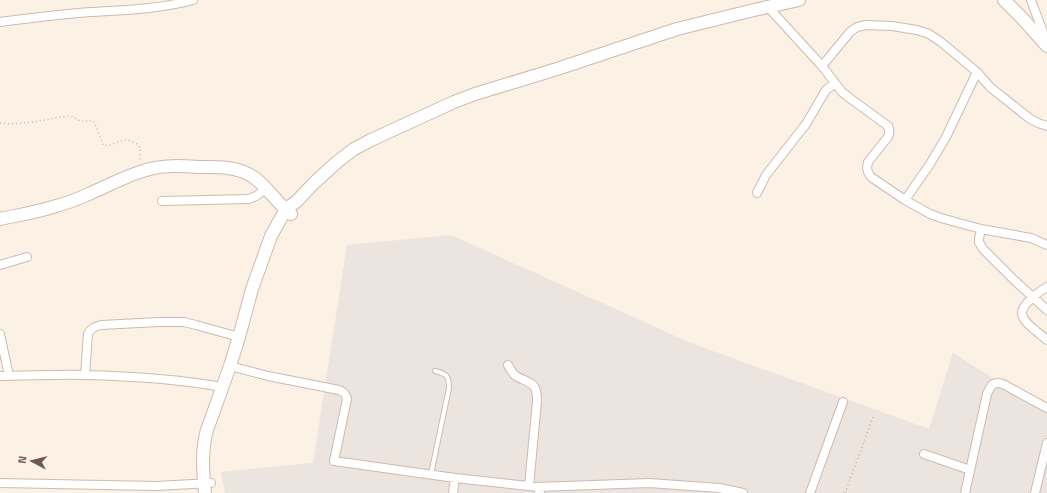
<svg xmlns="http://www.w3.org/2000/svg" width="1047" height="493" viewBox="0 0 1047 493" font-family="'Titillium Web',sans-serif">
	<style>
		.industrial { fill: #ebe4df }
		.lines { fill: none; stroke-linecap: round; stroke-linejoin: round }
		.lane-casing { stroke: #cebaaf; stroke-width: 6 }
		.street-casing { stroke: #cebaaf; stroke-width: 10 }
		.secondary-casing { stroke: #d1b9ac; stroke-width: 14 }
		.path { stroke: #d4b0a1; stroke-width: 1.5; stroke-dasharray: 1 3; stroke-linecap: butt }
		.lane { stroke: #fff; stroke-width: 4 }
		.street { stroke: #fff; stroke-width: 8 }
		.secondary { stroke: #fff; stroke-width: 12 }
	</style>
	<rect width="100%" height="100%" fill="#fbf1e5"/>
	<path class="industrial" d="M451,235L691,343L929,429L953,353L1047,413V493H225L221,472L313,463L347,245Z"/>
	<g class="lines">
		<g class="lane-casing">
			<path id="lane" d="M431,474L449,388C449,376 447,374 435,371"/>
		</g>
		<g class="street-casing">
			<path id="street" d="M1031,0L1047,43
				M768,7L822,66L842,92L851,99L888,126C890,130 890,133 888,137L868,162L867,168L868,172L871,177L905,200L930,214L941,218L981,229L1031,238L1047,245
				M0,22C31,18 61,14 92,12C125,10 161,9 193,0
				M822,66L850,32L857,27L866,25L892,26L917,30L929,34L941,42L977,72L990,87L1029,118L1038,123L1047,126
				M757,193L766,175L806,124L826,90L835,83
				M905,200L930,164L946,137L977,72
				M162,201L249,199L256,196L267,188
				M981,229L979,239V242L983,249L1014,280L1047,310
				M0,265L27,257
				M1047,287C1040,291 1034,295 1029,301C1027,303 1024,306 1023,309C1017,320 1040,333 1047,340
				M0,334L9,376
				M508,365C510,369 512,373 516,376C521,380 532,381 535,388C537,392 537,397 537,401L529,486
				M230,366L268,376L339,390C344,392 346,394 347,399L334,461L455,478L537,487
				M85,375L88,334C91,328 94,327 101,325L159,322H184L196,325L239,337
				M0,376C28,376 57,374 85,375C131,376 177,379 222,387
				M924,454L970,470
				M0,483L156,486L211,483
				M453,493L455,478
				M540,493L537,487L649,483L719,488L743,493
				M810,493L843,402
				M965,493L987,394C991,385 993,381 1003,384L1047,408
				M1035,493L1047,443"/>
		</g>
		<g class="secondary-casing">
			<path id="secondary" d="M1004,0L1022,18L1047,46
				M0,219C19,215 38,212 56,206C68,203 80,198 91,193C110,185 129,174 150,169C165,165 182,166 198,167C213,167 229,166 244,172C264,180 274,201 291,214
				M205,493C203,472 201,451 207,430L230,366L239,337L252,289L271,236L286,209L297,201L314,183L337,162L354,149L371,140L454,102L475,94L557,69L677,29L754,10L799,0"/>
		</g>
		<path class="path" d="M0,123C23,126 45,119 68,116L73,117L80,121H94L103,145C112,148 120,136 133,142C136,143 139,145 140,148C140,152 140,157 140,161
			M845,493L873,417"/>
		<use href="#lane" class="lane"/>
		<use href="#street" class="street"/>
		<use href="#secondary" class="secondary"/>
	</g>
	<g transform="translate(32 461) rotate(277)" stroke="#fef5eb" stroke-width="3" paint-order="stroke">
	<path d="M0-3L7 15L0 10L-7 15Z" fill="#73564b"/>
	<text y="-6" font-size="11" font-weight="bold" text-anchor="middle" fill="#73564b">N</text>
	</g>
</svg>
